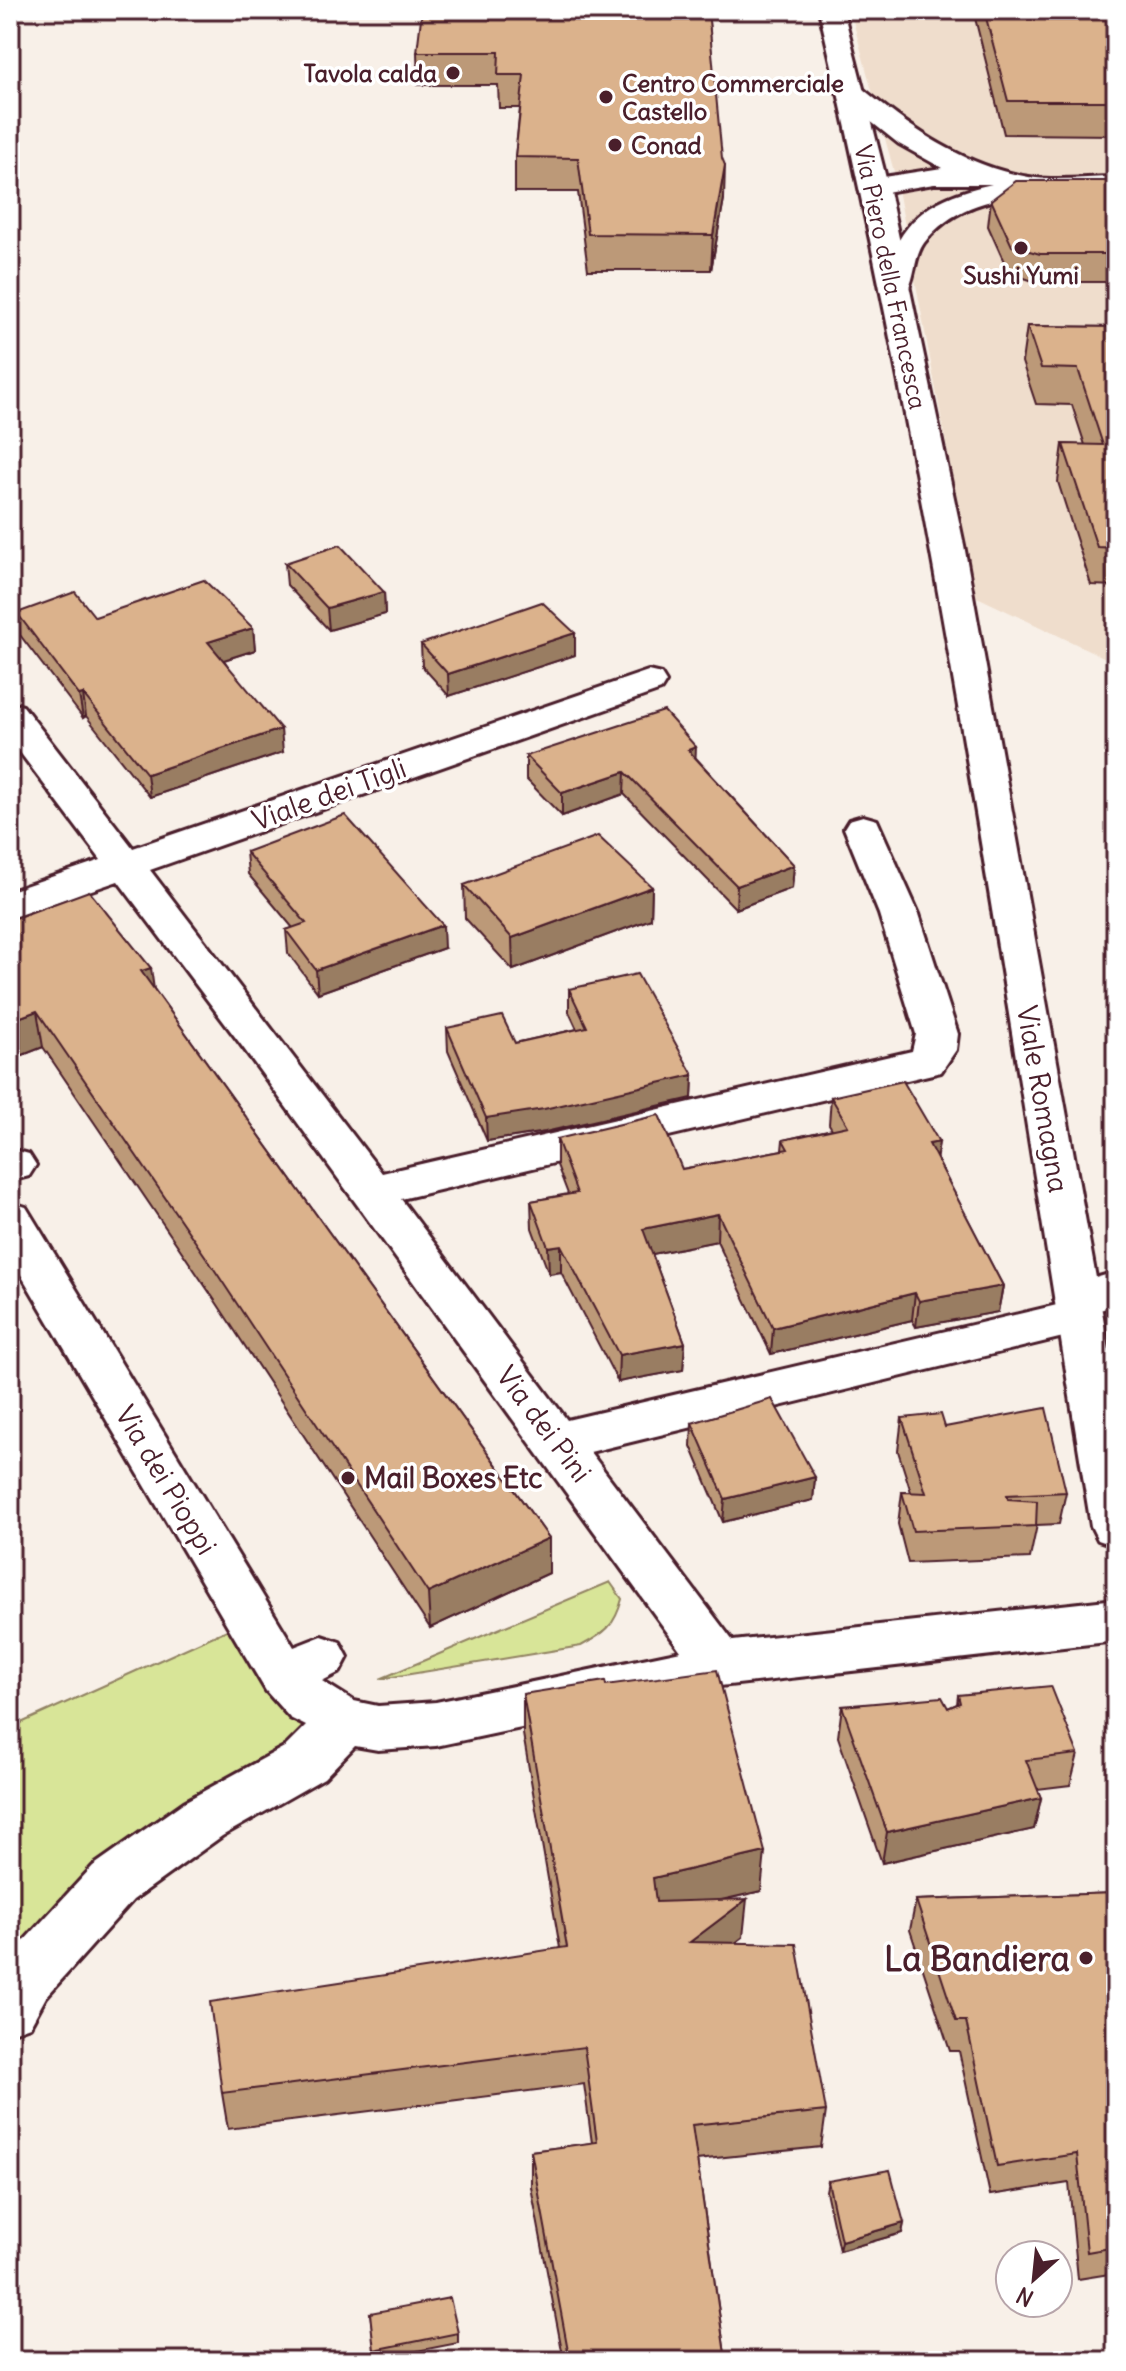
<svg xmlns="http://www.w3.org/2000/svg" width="1126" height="2371" viewBox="0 0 1126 2371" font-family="Delius,sans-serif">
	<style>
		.built { fill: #efddcc }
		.green { fill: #d8e598; stroke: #918262; stroke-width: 2 }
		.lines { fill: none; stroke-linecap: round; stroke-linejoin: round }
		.minor-casing { stroke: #4a1f2b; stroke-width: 6 }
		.major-casing { stroke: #4a1f2b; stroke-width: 6 }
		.minor { fill: #fff; fill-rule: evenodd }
		.major { fill: #fff; fill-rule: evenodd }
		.wall { fill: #bc9978; stroke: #4a1f2b; stroke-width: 2 }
		.shaded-wall { fill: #997d62; stroke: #4a1f2b; stroke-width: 2 }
		.building { fill: #dbb28c; stroke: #4a1f2b; stroke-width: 2 }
		.poi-dot { fill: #4a1f2b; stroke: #fff; stroke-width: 3 }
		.labels { text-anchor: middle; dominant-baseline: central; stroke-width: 7; stroke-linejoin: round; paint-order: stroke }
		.far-poi-label { font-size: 24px; font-weight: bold; fill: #4a1f2b; stroke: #fff; text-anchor: start }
		.far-street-label { font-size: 24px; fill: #4a1f2b; stroke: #fff }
		.street-label { font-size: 28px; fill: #4a1f2b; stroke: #fff }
		.poi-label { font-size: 28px; font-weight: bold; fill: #4a1f2b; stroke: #fff; text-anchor: start }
		.near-poi-label { font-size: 34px; font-weight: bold; fill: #4a1f2b; stroke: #fff; text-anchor: end }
	</style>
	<rect width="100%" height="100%" fill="#f8f0e8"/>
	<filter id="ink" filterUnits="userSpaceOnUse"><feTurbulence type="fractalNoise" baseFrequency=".0125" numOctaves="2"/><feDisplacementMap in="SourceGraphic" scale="16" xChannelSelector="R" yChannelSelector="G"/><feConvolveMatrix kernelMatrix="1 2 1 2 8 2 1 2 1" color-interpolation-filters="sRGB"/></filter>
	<g filter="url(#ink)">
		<path class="built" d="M850,10H1116V663L975,596L896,179Z"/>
		<path class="green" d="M610,1582L622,1599C615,1626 605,1633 581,1646L380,1679Z
			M249,1620L344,1722L203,1819L10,2007V1728Z"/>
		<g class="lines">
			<g class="minor-casing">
				<path id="minor" d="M849,83L858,85C911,129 967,169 1036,178C1061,181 1090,177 1116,177V193C1051,194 969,185 924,243C913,258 916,280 905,295L895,298L885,295L880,289C898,222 924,199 992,184H934L874,194L864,192L860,186L864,180L942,168L899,144L840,97L836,91L840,85Z
					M648,671L661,674L666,682L661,690L150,870L382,1173L912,1051L916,1034L879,914L844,828L849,820L863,816L877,820L919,914L958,1034L956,1050L941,1072L401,1199L567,1420L1057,1305L1054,1300L1061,1288L1116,1272V1306L1099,1310L1103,1317L1096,1329L590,1452L733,1641L1116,1599V1641L720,1686L436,1746L378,1750L355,1746L324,1778L222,1836L133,1900L46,1997L30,2026L10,2033V1956L93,1866L184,1802L286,1746L306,1726L290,1718L266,1691L10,1256V1202L26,1207L294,1647L322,1636L340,1642L348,1657L340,1672L322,1681L354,1701L378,1706L436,1702L681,1651L239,1042L118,881L10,918V891L101,860L10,739V703L23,706L133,848Z
					M14,1150L29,1154L36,1165L29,1176L10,1181V1151Z"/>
			</g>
			<g class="major-casing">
				<path id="major" d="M819,10H843L888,186L964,545L1116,1389V1546L1098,1540L1091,1526C1008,1020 937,510 819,10Z"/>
			</g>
			<use href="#minor" class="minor"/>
			<use href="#major" class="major"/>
		</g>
		<path class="wall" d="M708,10L724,199L711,270H588L578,192H515V157L520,108H499L498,85H418L417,52Z
			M973,10H1116V135L1004,134Z
			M1116,181V282H1036L1009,273L988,226L991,200Z
			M1027,326L1116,327V586L1091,585L1058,482L1063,444L1085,445L1072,405L1036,404L1022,362Z
			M285,563L384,592L385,614L329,630L287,585Z
			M17,613L253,628L255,650L224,660L283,752L150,797L86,716L83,718L20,635Z
			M421,644L575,655L449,696L422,666Z
			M526,756L696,758L794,865L792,888L736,909L624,794L562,816L526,779Z
			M246,852L444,948L318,993L288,953L286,930L293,928L248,874Z
			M464,885L652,887L651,919L513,970L465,918Z
			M10,920L154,989L549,1538V1573L430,1628L216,1302L43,1047L10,1060Z
			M569,989L693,1075L692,1098L545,1132L487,1141L448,1051L447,1028L515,1043L577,1029L569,1012Z
			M831,1097L939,1142L936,1158L1003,1286L998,1312L916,1327L912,1320L771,1354L717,1241L652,1254L685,1343L683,1370L618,1382L561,1272L549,1274L532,1228L531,1201L568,1194L557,1165V1139L682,1169L782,1150L783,1140L832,1129L829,1124Z
			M902,1418L945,1427L1066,1492L1059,1524L1037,1525L1030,1558L908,1563L898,1524L902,1492H911L898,1451Z
			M692,1423L815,1477L813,1500L723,1522L691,1446Z
			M606,1685L761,1891L722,1900L743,1937L735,1943L826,2111L821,2147L697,2160L726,2361H564L531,2187V2151L592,2143L584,2084L228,2129L222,2093L560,1948L523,1734V1694Z
			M958,1695L1078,1754L1070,1785L1037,1789L1041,1798L1034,1829L882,1863L838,1737L842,1706L948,1708L957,1704Z
			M1116,1893V2273L1078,2279L1069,2183L990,2195L959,2051H950L910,1930L916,1900Z
			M828,2181L904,2223L902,2233L839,2251L826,2191Z
			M370,2313L458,2333V2343L376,2359Z"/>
		<path class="shaded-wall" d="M725,165L724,199L711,270L713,235Z
			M384,592L385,614L329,630L327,608Z
			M253,628L255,650L211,664L208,642Z
			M575,633V655L449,696L448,674Z
			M83,694L86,716L83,718L79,695Z
			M281,729L283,752L150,797L147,774Z
			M696,747L695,769L688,750Z
			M625,772L624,794L562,816V793Z
			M794,865L792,888L736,909L737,886Z
			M652,887L651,919L513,970L512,938Z
			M443,925L444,948L318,993L316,970Z
			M151,968L156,1004L141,971Z
			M37,1011L43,1047L10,1060V1021Z
			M693,1075L692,1098L545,1132L487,1141L486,1118Z
			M939,1142L935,1168L929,1144Z
			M718,1214L717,1241L643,1256V1229Z
			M561,1245V1272L549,1274L548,1247Z
			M1003,1286L998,1312L916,1327L919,1301Z
			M915,1293L912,1320L771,1354L773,1328Z
			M685,1343L683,1370L618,1382L619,1355Z
			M815,1477L813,1500L723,1522L725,1499Z
			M549,1538V1573L430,1628L428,1593Z
			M1041,1798L1034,1829L882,1863L887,1832Z
			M765,1852L761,1891L651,1916L653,1878Z
			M747,1899L743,1937L688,1979L690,1942Z
			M904,2223L902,2233L839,2251L841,2241Z"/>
		<path class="building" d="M422,10H708L722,158L725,165L713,235L588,234L578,158L515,157L524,75H498L499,52H417Z
			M984,10H1116V101H1008Z
			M1016,181H1116V254H1040L1012,246L991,200Z
			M1027,326L1116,327V548L1097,547L1063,444L1103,445L1078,369L1041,368Z
			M340,545L384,592L327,608L285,563Z
			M204,580L253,628L208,642L281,729L147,774L83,694L79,695L17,613L75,592L95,617Z
			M542,602L575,633L448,674L421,644Z
			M664,711L696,747L688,750L794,865L737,886L625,772L562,793L526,756Z
			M345,815L443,925L316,970L286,930L306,923L246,852Z
			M598,836L652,887L512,938L464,885Z
			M89,891L151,968L141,971L549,1538L428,1593L212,1266L37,1011L10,1021V920Z
			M637,974L693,1075L544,1109L486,1118L447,1028L502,1016L515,1043L587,1027L569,989Z
			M903,1081L939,1142L929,1144L1003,1286L919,1301L915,1293L773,1328L718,1214L643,1229L685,1343L619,1355L561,1245L548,1247L531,1201L577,1193L557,1139L659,1115L682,1169L788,1149L783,1140L848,1126L831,1097Z
			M772,1399L815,1477L725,1499L692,1423Z
			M1046,1408L1066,1492L1007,1495L1008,1499L1037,1501L1036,1526L913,1531L902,1492L926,1493L902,1418L941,1414L945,1427Z
			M717,1670L765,1852L653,1878L656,1902L747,1899L690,1942L796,1944L826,2111L692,2125L726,2361H570L531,2151L597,2142L584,2047L222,2093L210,2002L567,1947L523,1694L605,1681L606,1685Z
			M1051,1686L1078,1754L1026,1760L1041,1798L887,1832L842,1706L942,1697L948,1708L960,1703L958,1695Z
			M1116,1893V2247L1087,2252L1077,2154L997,2166L966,2021H956L916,1900Z
			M890,2170L904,2223L841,2241L828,2181Z
			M450,2298L458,2333L374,2350L370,2313Z"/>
	</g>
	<g class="poi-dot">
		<circle cx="453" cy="73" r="8"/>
		<circle cx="606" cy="97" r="8"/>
		<circle cx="615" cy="145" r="8"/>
		<circle cx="1021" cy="248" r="8"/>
		<circle cx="348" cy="1478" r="8"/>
		<circle cx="1086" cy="1958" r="8"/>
	</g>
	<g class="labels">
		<g class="far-poi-label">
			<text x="437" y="73" text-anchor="end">Tavola calda</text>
			<text x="622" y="83">Centro Commerciale<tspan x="622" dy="28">Castello</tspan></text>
			<text x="631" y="145">Conad</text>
			<text x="1021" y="275" text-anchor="middle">Sushi Yumi</text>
		</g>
		<g class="far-street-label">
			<text transform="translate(891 277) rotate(78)">Via Piero della Francesca</text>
		</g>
		<g class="street-label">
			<text transform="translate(329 794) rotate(-20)">Viale dei Tigli</text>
			<text transform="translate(1043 1099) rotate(80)">Viale Romagna</text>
			<text transform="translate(544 1424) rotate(53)">Via dei Pini</text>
			<text transform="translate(166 1480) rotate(59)">Via dei Pioppi</text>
		</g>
		<g class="poi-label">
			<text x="364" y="1478">Mail Boxes Etc</text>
		</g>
		<g class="near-poi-label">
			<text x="1070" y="1958">La Bandiera</text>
		</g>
	</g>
	<rect width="1126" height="2371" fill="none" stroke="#fff" stroke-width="40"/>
	<rect x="20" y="20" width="1086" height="2331" fill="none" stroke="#4a1f2b" stroke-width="3" filter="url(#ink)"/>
	<g transform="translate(1034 2279) rotate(207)"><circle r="38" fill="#ffffff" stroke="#b7a5aa" stroke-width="2"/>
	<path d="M0-6L14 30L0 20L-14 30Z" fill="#4a1f2b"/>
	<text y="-12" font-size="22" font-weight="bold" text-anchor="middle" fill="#4a1f2b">N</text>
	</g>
</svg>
